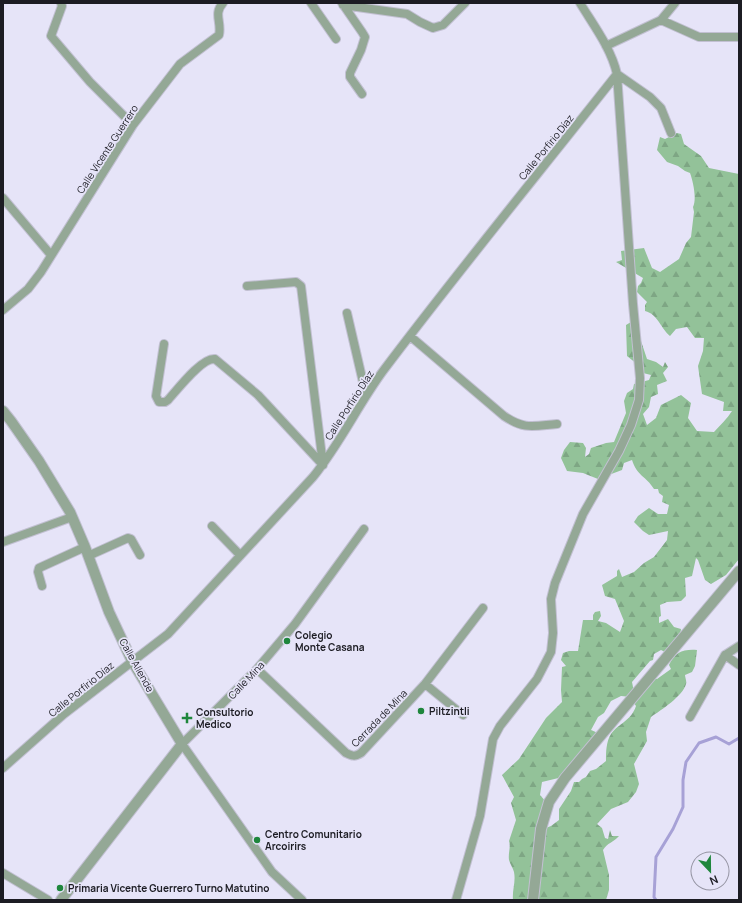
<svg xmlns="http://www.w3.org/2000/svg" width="742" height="903" viewBox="0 0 742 903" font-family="Manrope,sans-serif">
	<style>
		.forest { fill: url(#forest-firs) }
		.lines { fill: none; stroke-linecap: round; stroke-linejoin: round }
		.stream { stroke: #a7a1d6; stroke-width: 3 }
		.minor-casing { stroke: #c2c0d2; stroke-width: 10 }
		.tertiary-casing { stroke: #c2c0d2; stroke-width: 12 }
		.minor { stroke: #94a896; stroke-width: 8 }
		.tertiary { stroke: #94a896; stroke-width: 10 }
		.poi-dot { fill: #1e863c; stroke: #e6e4f8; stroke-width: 1.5 }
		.labels { text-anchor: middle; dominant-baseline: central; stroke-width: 3.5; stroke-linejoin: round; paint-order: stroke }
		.street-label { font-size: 10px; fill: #1c1c23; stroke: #e6e4f8 }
		.poi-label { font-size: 10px; font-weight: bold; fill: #1c1c23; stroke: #e6e4f8; text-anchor: start }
	</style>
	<defs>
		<pattern id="forest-firs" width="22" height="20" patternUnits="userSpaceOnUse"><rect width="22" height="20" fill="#93c299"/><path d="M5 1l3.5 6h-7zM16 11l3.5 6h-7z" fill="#7ea684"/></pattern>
	</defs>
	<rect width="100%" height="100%" fill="#e6e4f8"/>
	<path class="forest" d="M677,133L681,134L684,144L701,156L709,168L739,174V559L726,575L711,584L705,580L698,560L696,558L692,576L685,578L686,596L681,601L667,602L660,605L661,616L659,617V623L668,619L674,627L681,629L680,636L665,652L661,650L654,654L653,660L650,661L632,682L634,692L631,697L621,696L611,701L604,713L598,717L591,730L598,733L575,774L542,782L540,795L547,803L543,829L551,826L559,820V809L571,791L574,782H579L582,779L586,777L590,771L596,769L606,761C606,752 606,742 611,734C619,723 631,721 636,706L634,703L635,697L648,688L652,683L648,681L647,678L657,679L671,669L669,665C675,652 683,649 697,650L695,666L692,672L685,675C685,677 687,682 686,684C683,696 661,710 651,717L646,732L647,741L634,764L639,784L636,792L628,802L611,809L597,824L602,828L605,838L608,839L610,830L612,836H619C614,842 607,843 603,850L609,875V890L606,900H513C512,890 516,882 514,872C513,868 510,864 509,860C508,853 511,847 509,841L516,820L511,803L514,797L502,775L519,759L546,718L562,702L561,690L562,667L566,666L561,660L563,653L569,651H578L583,620H593V615L595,612L600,611L601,616L598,621L606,623L620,632L624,621L615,599L605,596L602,585L617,576V571L619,569L622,577L634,572L644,563L654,557L667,540L668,531L649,535L643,531L634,522L638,516L649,508L658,514H667L669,505L662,502L663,496L659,493L658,489H654C646,476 637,476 632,460L624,463L622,470L598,479L583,473L567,471L561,458L564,450L570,442L583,443L586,448L585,457L589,454L591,448L606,443L614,442L626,413L624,401L627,393L633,389L634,384L649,380L651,375L643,373L637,364L627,356L626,325L631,322L638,332L647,359L656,362L663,367L665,362L668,367L663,373L667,381L657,385L658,394L651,397L649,407L643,414L647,425L656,418L661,405L681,395L691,403L688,418L697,431L714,432C720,425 727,419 732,411H723L724,402L702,394L698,366L703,351L704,338H695L687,327L676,329L670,336C661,329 658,314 645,311V305L647,302L637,292L638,286L641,283L643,278L616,262L622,260L621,251L644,248L652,268L660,272L679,259L686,243L691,237L694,212L693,207C697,199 693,181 690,173L685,171L678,166L667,162L657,150L660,137L665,139Z"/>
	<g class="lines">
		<path class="stream" d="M656,900L654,897L656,857L673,829L683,807V780L686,762L699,743L716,737L729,744L739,738"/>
		<g class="minor-casing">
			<path id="minor" d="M61,3L62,6L51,36L90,82L133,125
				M311,3L336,39
				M342,3L362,32L365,37L361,50L350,73V77L362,94
				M343,5L407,14L420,22L433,28L443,25L465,3
				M661,20L699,37H739
				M606,46L661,20L675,3
				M617,74L650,97L661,108L671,133
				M3,198L51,255
				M247,286L296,282L301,286L323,465
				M3,310L28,289L41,272L133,125L180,64L219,35C222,22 213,14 223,3
				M347,313L366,395
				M410,336L504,416C525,430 533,426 557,424
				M164,344L156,396L159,402H165L168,400C177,390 202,357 215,359L258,395L323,465
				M212,526L240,555
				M3,542L72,517
				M88,556L128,538L131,539L140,555
				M42,586L38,572L39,568L85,547
				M739,646L725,655L739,665
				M257,669L346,753C352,756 355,757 361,753L425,684L483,608
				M425,684L463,715
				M690,717L725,655
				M3,768L64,714L168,634L313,477C340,444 358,405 383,371C459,270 539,173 617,74
				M3,873L48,900
				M302,900L272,872L182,744L257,669L295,624L364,529
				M456,900L480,816L493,739L500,726L537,679L551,652L553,633L551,599L555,583L583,514L619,451L631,425L639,400L640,378L633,304L617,74C611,48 594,26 580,3"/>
		</g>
		<g class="tertiary-casing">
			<path id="tertiary" d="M3,411L11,421L39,461L70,512L85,547L109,612L132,661L182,744L61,900
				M533,900L541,829L549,802L565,778L739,571"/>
		</g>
		<use href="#minor" class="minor"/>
		<use href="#tertiary" class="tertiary"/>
	</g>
	<g class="poi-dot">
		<circle cx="287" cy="641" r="4"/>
		<circle cx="421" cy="711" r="4"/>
		<path d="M185 712h4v4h4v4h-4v4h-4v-4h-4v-4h4z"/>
		<circle cx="257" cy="840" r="4"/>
		<circle cx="60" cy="888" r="4"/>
	</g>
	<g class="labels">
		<g class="street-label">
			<text transform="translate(546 147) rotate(-51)">Calle Porfirio Díaz</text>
			<text transform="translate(107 149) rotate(-57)">Calle Vicente Guerrero</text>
			<text transform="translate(349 405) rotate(-57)">Calle Porfirio Díaz</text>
			<text transform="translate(137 665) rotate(61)">Calle Allende</text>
			<text transform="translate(246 680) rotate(-47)">Calle Mina</text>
			<text transform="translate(81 689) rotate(-39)">Calle Porfirio Díaz</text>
			<text transform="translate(379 718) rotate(-46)">Cerrada de Mina</text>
		</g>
		<g class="poi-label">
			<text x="295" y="635">Colegio<tspan x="295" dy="12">Monte Casana</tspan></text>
			<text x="429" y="711">Piltzintli</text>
			<text x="196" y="712">Consultorio<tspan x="196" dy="12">Medico</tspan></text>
			<text x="265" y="834">Centro Comunitario<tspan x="265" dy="12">Arcoirirs</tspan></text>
			<text x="68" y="888">Primaria Vicente Guerrero Turno Matutino</text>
		</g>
	</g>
	<rect width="742" height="903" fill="none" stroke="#1c1c23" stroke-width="8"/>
	<g transform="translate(710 871) rotate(158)"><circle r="19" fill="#e6e4f8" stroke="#9594a3"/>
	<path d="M0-3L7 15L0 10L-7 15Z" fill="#1e863c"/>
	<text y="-6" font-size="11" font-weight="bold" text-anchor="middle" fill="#1c1c23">N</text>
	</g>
</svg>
